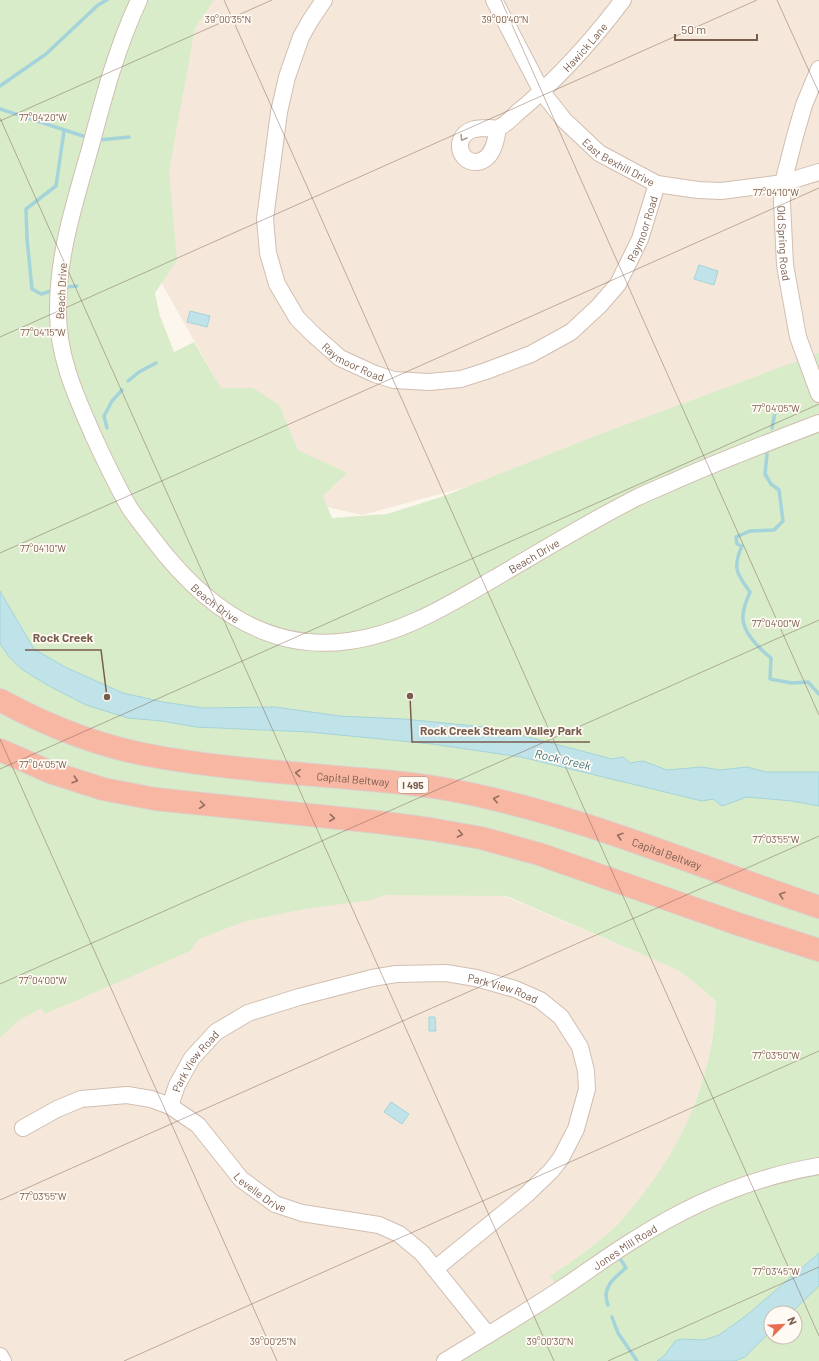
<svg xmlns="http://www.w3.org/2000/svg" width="819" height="1361" viewBox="0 0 819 1361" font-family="Barlow,sans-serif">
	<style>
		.residential { fill: #f5e8da }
		.green { fill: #d8ecc9; fill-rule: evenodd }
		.water { fill: #bfe3e8; stroke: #a5d3da }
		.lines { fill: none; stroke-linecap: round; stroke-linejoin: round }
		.stream { stroke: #a5d3da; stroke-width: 3.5 }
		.minor-casing { stroke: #d1beb0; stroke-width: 18 }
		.highway-casing { stroke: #dad1cd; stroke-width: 24 }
		.minor { stroke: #fff; stroke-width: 16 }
		.highway { stroke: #f7b7a3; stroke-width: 22 }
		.oneway { stroke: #af9d94 }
		.oneway2 { stroke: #936e5e }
		.ticks { fill: none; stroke: #7a5c4d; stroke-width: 1; stroke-opacity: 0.45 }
		.labels { text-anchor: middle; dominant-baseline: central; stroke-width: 3.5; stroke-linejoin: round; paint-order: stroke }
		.shield { fill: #fffaf3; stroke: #a28b7f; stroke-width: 1 }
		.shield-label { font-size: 10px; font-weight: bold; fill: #7a5c4d }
		.street-label { font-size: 11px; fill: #7a5c4d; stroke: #fffaf3 }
		.water-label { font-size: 12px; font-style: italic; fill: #437c86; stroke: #fffaf3 }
		.ticks-label { font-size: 10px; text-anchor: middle; fill: #7a5c4d; stroke: #fffaf3; stroke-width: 3.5; stroke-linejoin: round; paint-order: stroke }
		.leader { fill: none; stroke: #7a5c4d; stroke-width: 1.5 }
		.callout-dot { fill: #7a5c4d; stroke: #fffaf3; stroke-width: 1.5 }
		.callout-label { font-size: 12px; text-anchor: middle; font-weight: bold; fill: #7a5c4d; stroke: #fffaf3; stroke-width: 3.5; stroke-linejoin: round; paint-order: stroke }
	</style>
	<rect width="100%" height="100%" fill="#fdf6ec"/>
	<path class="residential" d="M204,0H819V392L362,515L287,498L249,438L152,266L177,75Z
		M440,869L717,986L715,1019L710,1051L702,1083L691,1114L677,1143L661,1171L631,1210L608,1233L583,1254L551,1276L558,1288L436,1361H0V936L212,920Z"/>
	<path class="green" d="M0,0H214L195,28L169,171L177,260L155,293L160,316L174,352L194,342L221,388H253L279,405L298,450L347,473L323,496L332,518L387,514L444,496L595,436L819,353V1361H436L558,1288L550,1276C570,1263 589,1250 607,1234C621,1222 633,1207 645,1191C688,1136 713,1071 716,1001L693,981L676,969L506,896L384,895L372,900L305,909L246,921L199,939L190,951L45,1014L42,1008L18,1021L0,1038ZM771,1313H795V1337H771Z"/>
	<path class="water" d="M699,265L718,271L714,285L694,279Z
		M190,311L210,316L207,327L187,322Z
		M0,591L34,649L65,667L123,693L163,702L203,708L275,707L340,716L404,719L494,728L612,759L623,757L630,763L643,761L667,770L702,767L720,770L747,767L766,772H819V806L792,801L747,797L722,806L713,799L702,801L521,757L432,744L309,732L196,727L162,721L128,718L86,705L49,686L23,670L10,658L0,644Z
		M429,1017H435L436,1031H429Z
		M391,1102L409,1114L402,1124L384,1112Z
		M819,1253V1286L791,1313H771V1331L745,1357L735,1361H657L665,1355L675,1341L681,1339L704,1340L719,1335L747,1315Z"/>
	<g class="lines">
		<path class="stream" d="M0,86L46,54L98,5L107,0
			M0,109L83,136
			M99,140L129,137
			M66,287L77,286
			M51,291L41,294L32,289L27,239L26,209L56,186L64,131
			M128,381L139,372L156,363
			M107,428L104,416L112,401L122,390
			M772,428L776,407
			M767,454L765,474L771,484L779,490L783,521L774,530L750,531L736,537L737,544L742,546C732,568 737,574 750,592C746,601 742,611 743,620C745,635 760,649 771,658L770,679L792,683L808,682L819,694
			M608,1305C601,1288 614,1278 626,1268L621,1260
			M612,1317L618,1333L637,1361"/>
		<g class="minor-casing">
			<g id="minor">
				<path id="s1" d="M139,0C117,47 104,96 91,145C76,199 58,252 58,308C57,355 75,394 93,435C104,459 116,484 129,507C136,518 145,528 153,539C201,603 264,653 349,641C402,634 450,604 495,578C541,551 587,523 634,499C646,493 658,488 670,483C719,461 769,442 819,423"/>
				<path id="s2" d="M324,0L310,21L301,37L287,77L279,112L265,219L268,253L277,284L297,318L314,335L340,358L375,374L394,380L429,382L461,379L486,371L531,354L571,332L599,306L618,284L640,239L657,184"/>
				<path id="s3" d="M494,0L542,92L564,120L599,153L657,184L698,190L721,191L783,183L819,172"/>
				<path id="s4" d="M819,69L804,105L795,136L783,183L782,202L785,265L798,337L819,394"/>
				<path id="s5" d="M498,128C496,142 492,162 475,162C470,162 467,160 464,157C460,152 459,146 461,140C466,128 478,128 489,128C492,128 496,129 498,128C504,126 513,117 517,113C557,80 592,41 623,0"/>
				<path id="s6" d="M170,1106L177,1085L192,1058L216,1032L248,1013L299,997L372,978L396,974L446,973L476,978L515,989L540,1000L561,1017L580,1047L586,1071L587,1089L576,1129L561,1158L551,1171L526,1195L435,1269"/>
				<path id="s7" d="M23,1128L57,1109L81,1099L127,1095L151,1099L170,1106L198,1125L241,1179L275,1204L302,1213L379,1225L399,1234L422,1253L488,1335"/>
				<path d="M0,1356L3,1361"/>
				<path id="s8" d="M445,1361C485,1337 525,1313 564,1287C588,1271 612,1253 637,1238C692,1203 754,1177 819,1166"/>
			</g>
		</g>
		<g class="highway-casing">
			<g id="highway">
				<path id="s9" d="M0,700C51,728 106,749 164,758C229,769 295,773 360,779C387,781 414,784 440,788C572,811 693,865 819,907"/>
				<path d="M0,750L50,772L103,789L155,799L377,822L430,829L481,838L539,854L738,924L819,950"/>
			</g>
		</g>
		<use href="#minor" class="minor"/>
		<use href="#highway" class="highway"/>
	</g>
	<defs><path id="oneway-chevron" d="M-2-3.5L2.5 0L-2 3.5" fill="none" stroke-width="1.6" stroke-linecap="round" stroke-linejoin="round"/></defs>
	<use class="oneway" href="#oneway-chevron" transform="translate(463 138) rotate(121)"/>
	<g class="oneway2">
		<use href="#oneway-chevron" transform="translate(298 773) rotate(-175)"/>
		<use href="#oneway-chevron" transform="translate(75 780) rotate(18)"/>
		<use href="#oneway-chevron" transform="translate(496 799) rotate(-167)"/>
		<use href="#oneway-chevron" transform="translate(202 805) rotate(7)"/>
		<use href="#oneway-chevron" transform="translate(332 818) rotate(6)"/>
		<use href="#oneway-chevron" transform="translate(460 834) rotate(11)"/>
		<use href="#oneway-chevron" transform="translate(620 836) rotate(-162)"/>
		<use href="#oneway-chevron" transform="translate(782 895) rotate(-162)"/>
	</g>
	<path class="ticks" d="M224,0L819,1336M501,0L819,715M777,0L819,93M0,118L554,1361M0,121L272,0M0,337L757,0M0,553L819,188M0,739L277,1361M0,769L819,404M0,984L819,620M0,1200L819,836M0,1360V1361M124,1361L819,1051M608,1361L819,1267"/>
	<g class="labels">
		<rect class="shield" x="398" y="777" width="30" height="16" rx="3"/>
		<g class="shield-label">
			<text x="413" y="785">I 495</text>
		</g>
		<g class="street-label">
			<text stroke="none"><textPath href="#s5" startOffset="236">Hawick Lane</textPath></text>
			<text stroke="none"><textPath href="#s3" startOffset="209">East Bexhill Drive</textPath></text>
			<text stroke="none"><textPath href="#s2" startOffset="768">Raymoor Road</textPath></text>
			<text stroke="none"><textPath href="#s4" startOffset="180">Old Spring Road</textPath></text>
			<text transform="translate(61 291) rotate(-87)">Beach Drive</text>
			<text stroke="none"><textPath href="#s2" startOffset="408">Raymoor Road</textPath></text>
			<text stroke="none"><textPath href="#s1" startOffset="1011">Beach Drive</textPath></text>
			<text stroke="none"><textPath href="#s1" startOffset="663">Beach Drive</textPath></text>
			<text stroke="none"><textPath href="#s9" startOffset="365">Capital Beltway</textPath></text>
			<text stroke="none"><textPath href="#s9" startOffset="689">Capital Beltway</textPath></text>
			<text stroke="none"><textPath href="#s6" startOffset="388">Park View Road</textPath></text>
			<text stroke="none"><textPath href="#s6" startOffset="52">Park View Road</textPath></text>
			<text stroke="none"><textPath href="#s7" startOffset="282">Levelle Drive</textPath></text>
			<text stroke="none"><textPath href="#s8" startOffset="213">Jones Mill Road</textPath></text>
		</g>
		<g class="water-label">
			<text transform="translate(563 759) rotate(13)">Rock Creek</text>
		</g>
	</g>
	<g class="ticks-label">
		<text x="505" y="23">39°00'40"N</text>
		<text x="228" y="23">39°00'35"N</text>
		<text x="43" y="121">77°04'20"W</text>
		<text x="776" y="196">77°04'10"W</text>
		<text x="43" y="336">77°04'15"W</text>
		<text x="776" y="412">77°04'05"W</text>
		<text x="43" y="552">77°04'10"W</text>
		<text x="776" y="627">77°04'00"W</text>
		<text x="43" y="768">77°04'05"W</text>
		<text x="776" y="843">77°03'55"W</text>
		<text x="43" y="984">77°04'00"W</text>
		<text x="776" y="1059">77°03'50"W</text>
		<text x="43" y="1200">77°03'55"W</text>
		<text x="776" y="1275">77°03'45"W</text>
		<text x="273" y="1345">39°00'25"N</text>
		<text x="550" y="1345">39°00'30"N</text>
	</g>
	<path class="leader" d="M107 697L101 650H25M410 696L412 742H590"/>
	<g class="callout-dot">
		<circle cx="107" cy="697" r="4"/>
		<circle cx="410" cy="696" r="4"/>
	</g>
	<g class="callout-label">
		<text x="63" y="642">Rock Creek</text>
		<text x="501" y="735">Rock Creek Stream Valley Park</text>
	</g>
	<g transform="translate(783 1325) rotate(66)"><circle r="19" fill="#fffaf3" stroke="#cabbb1"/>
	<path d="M0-3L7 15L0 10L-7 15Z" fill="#e76f51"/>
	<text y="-6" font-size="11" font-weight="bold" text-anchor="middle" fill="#7a5c4d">N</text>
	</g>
	<path d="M675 34v6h82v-6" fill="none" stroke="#7a5c4d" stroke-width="2"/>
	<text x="681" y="34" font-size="12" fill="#7a5c4d" stroke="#fffaf3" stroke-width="3" paint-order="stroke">50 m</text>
</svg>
